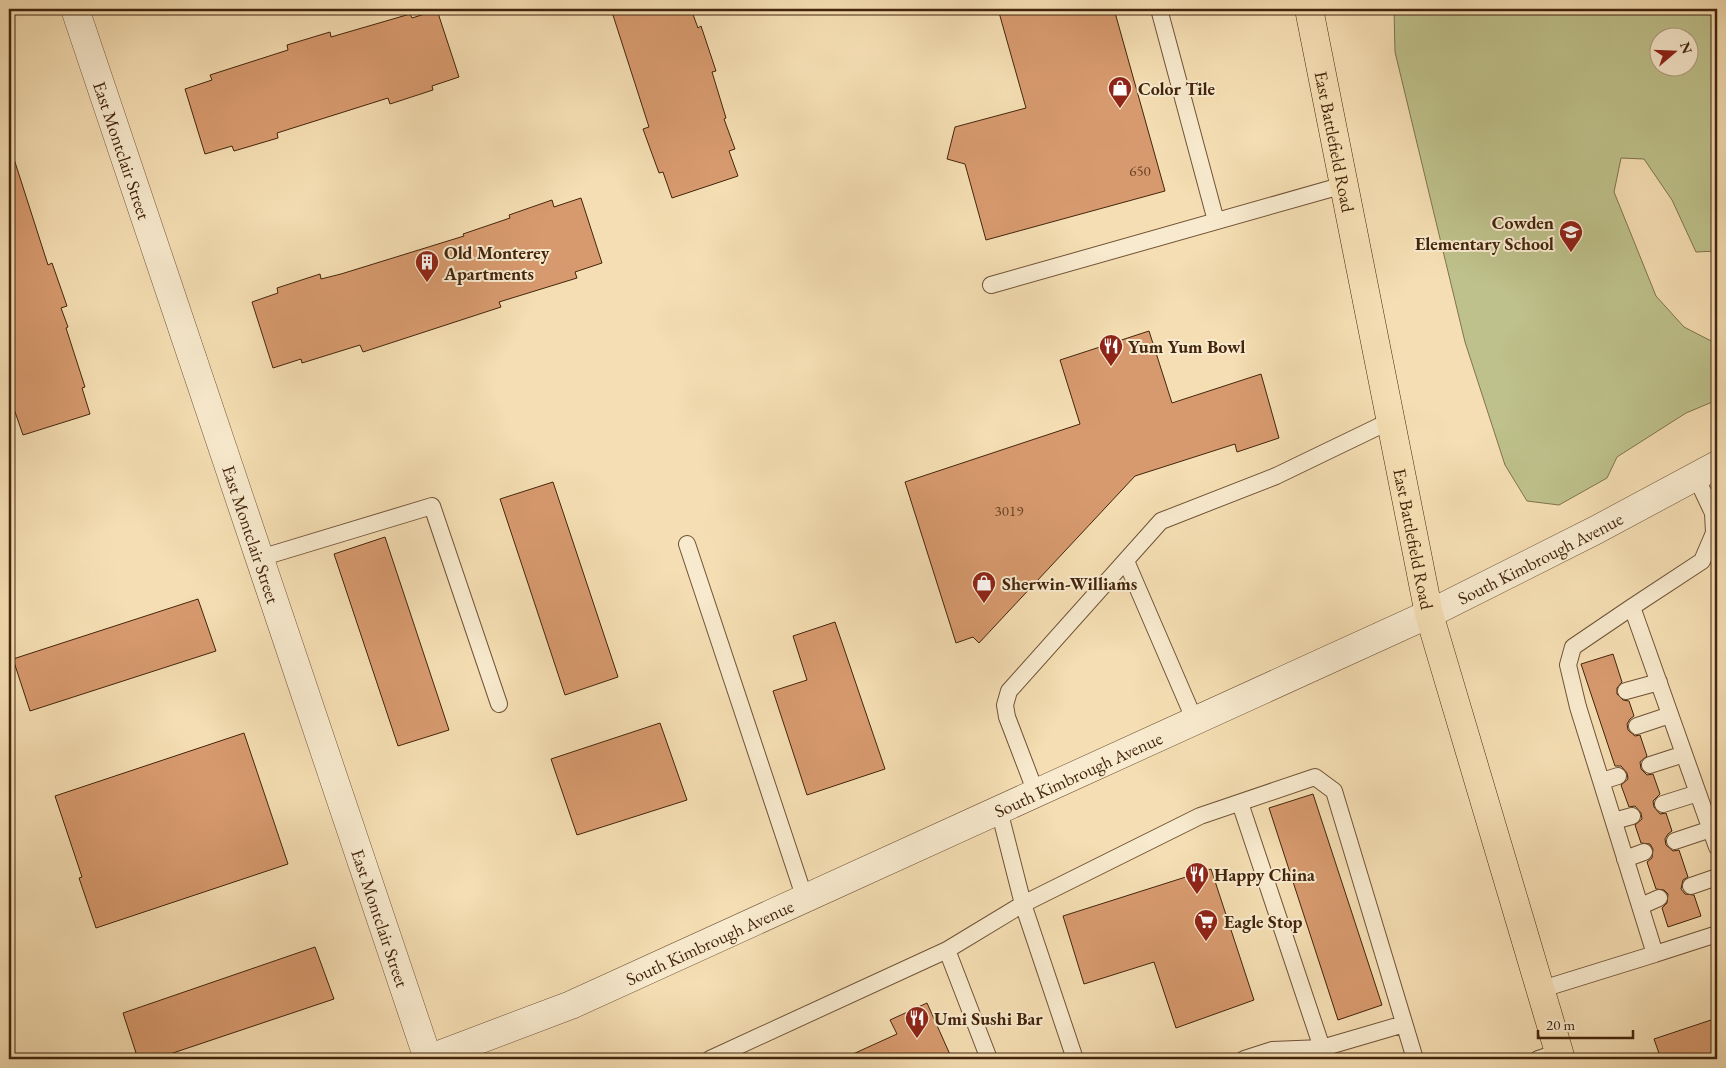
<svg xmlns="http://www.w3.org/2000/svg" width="1726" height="1068" viewBox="0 0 1726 1068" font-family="'EB Garamond',serif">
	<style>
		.green { fill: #bec18b; stroke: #80734c; fill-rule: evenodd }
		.building { fill: #d79a6e; stroke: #43250c }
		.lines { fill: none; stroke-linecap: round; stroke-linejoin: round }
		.lane-casing { stroke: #705336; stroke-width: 18 }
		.street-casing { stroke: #705336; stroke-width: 29 }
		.primary-casing { stroke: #43250c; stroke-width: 29 }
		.lane { stroke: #f8eace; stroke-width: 16 }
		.street { stroke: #f8eace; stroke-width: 28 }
		.primary { stroke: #f5deb3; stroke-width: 28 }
		.labels { text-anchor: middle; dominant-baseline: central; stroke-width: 4; stroke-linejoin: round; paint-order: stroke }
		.number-label { font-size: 15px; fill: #684224 }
		.poi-label { font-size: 18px; font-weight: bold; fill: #43250c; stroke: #f8eace; text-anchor: start }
		.street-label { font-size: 18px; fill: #43250c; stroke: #f8eace }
	</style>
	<rect width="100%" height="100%" fill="#f5deb3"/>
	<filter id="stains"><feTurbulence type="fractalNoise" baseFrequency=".004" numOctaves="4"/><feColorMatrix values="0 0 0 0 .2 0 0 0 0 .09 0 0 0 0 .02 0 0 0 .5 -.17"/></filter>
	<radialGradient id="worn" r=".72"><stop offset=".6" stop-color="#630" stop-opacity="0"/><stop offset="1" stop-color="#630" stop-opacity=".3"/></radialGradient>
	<path class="green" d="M1394,9H1717V251L1696,252L1672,200L1644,159L1621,158L1614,192L1656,296L1684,327L1717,344V400L1686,413L1617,457L1607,478L1559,505L1527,501L1505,465L1465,342L1395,52ZM1658,38H1688V68H1658Z"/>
	<path class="building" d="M611,9H691L698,28L701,26L716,71L712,72L726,118L724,119L735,149L729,151L738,176L672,198L663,172L659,173L643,129L649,127Z
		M998,9H1114L1165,191L986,240L965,164L947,159L955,127L1026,108Z
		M437,10L459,77L432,86L433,90L390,104L388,98L277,133L278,138L234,151L232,146L205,154L185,89L212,80L210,75L288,50L287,45L330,32L331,37L410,14L412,18Z
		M14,159L48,265L52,263L67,306L61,308L68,327L66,328L85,387L82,388L90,414L23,435L14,409L9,410V160Z
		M581,198L602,263L575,272L577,278L499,302L501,307L363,352L360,345L302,363L301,359L273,368L252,302L278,293L277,288L320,274L321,279L341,274L464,236L463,234L510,218L509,215L552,200L554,207Z
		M1149,331L1172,403L1261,374L1279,438L1237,452L1235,444L1135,476L979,643L973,637L956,643L905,482L1080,424L1060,360Z
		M553,482L618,677L565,695L500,499Z
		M385,537L449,730L398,746L334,554Z
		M198,599L216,651L30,711L13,659Z
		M835,622L885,769L807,795L773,691L807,680L793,636Z
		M1613,654L1622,682L1617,688V694L1623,700L1629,701L1634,716L1630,719L1627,724L1628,730L1635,736L1640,735L1647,756L1640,762L1641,769L1647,775L1653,774L1660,794L1653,801L1654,807L1660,814L1666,813L1672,831L1668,834L1665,839L1666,845L1673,851L1679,850L1688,877L1683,880L1681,889L1685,894L1694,895L1701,916L1668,927L1662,908L1667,903L1668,894L1664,890L1656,889L1647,862L1652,858L1653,849L1650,844L1641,843L1635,825L1642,819L1641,813L1635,806L1629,807L1621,785L1628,779L1627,773L1621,766H1615L1581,664Z
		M660,723L687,800L577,835L551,759Z
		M244,733L288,864L96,928L79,878L82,877L55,796Z
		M1313,794L1382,1005L1338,1020L1269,808Z
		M1211,869L1254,1000L1176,1028L1154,962L1084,984L1063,916Z
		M315,947L334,999L155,1059H138L123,1013Z
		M927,1003L952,1059H842L897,1034L890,1020Z
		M1717,1018V1059H1661L1654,1039Z"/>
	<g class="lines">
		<g class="lane-casing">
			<path id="lane" d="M1159,9L1216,221
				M991,285L1344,185
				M687,544L805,899
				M260,558L432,506L499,704
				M1126,561L1195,721
				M1632,607L1717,847
				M1626,691L1659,682
				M1637,726L1670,715
				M1650,765L1684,754
				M1602,781L1618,776
				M1036,793L1007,717L1005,705L1009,691L1161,521L1276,476L1390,421
				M1240,803L1322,1048
				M1663,804L1698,793
				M999,810L1023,904L1075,1059
				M1614,821L1632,816
				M1675,841L1711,829
				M1625,859L1644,852
				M1691,886L1717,877
				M1641,906L1659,898
				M1655,954L1717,934
				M1539,990L1655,954L1578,707L1568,665L1573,647L1632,607L1702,561L1714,533L1713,513L1696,477
				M710,1059L947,950
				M989,1059L947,950L1023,904L1200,816L1315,777L1334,791L1415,1059
				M1244,1059L1272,1050L1322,1048L1404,1024
				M1538,1059L1559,1052"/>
		</g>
		<g class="street-casing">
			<g id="street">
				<path id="s1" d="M75,9L428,1059"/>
				<path id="s2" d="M428,1059L571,1005L1429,614L1596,530L1717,465"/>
			</g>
		</g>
		<g class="primary-casing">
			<g id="primary">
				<path id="s3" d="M1309,9L1429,614L1561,1059"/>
			</g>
		</g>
		<use href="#lane" class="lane"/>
		<use href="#street" class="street"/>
		<use href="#primary" class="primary"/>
	</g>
	<defs>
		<g id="shop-pin" transform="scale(1.25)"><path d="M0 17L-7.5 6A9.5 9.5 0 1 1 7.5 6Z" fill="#8f2418" stroke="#f8eace"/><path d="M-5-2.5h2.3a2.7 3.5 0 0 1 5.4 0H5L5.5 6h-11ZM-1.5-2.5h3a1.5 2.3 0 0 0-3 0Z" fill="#fff"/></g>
		<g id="school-pin" transform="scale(1.25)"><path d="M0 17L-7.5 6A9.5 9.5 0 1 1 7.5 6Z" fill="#8f2418" stroke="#f8eace"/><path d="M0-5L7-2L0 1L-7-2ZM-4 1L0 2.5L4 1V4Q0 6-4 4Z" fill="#fff"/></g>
		<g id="building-pin" transform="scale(1.25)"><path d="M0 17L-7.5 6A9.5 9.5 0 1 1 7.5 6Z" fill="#8f2418" stroke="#f8eace"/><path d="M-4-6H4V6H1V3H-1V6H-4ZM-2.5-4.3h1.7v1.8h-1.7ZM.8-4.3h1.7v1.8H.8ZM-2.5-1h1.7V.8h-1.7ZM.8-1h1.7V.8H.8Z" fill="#fff"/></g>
		<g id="restaurant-pin" transform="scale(1.25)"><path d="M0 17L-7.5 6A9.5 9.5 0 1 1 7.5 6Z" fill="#8f2418" stroke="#f8eace"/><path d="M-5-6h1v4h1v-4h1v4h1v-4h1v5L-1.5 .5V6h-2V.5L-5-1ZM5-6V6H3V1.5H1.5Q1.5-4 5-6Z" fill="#fff"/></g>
		<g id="supermarket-pin" transform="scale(1.25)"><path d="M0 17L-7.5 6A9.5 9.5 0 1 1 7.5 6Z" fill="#8f2418" stroke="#f8eace"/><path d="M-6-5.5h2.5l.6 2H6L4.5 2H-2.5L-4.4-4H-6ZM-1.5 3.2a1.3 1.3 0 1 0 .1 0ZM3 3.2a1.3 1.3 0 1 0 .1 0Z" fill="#fff"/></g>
	</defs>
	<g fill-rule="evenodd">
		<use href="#shop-pin" x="1120" y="88"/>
		<use href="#school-pin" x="1571" y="232"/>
		<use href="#building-pin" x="427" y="262"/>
		<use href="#restaurant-pin" x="1111" y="346"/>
		<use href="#shop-pin" x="984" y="583"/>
		<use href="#restaurant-pin" x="1197" y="874"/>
		<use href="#supermarket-pin" x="1206" y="921"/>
		<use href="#restaurant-pin" x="917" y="1018"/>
	</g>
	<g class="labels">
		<g class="number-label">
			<text x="1140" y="170">650</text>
			<text x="1009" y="510">3019</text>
		</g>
		<g class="poi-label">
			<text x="1138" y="88">Color Tile</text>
			<text x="1554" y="222" text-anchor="end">Cowden<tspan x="1554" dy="21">Elementary School</tspan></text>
			<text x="444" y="252">Old Monterey<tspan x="444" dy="21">Apartments</tspan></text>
			<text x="1128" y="346">Yum Yum Bowl</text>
			<text x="1002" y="583">Sherwin-Williams</text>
			<text x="1214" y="874">Happy China</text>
			<text x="1224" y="921">Eagle Stop</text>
			<text x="934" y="1018">Umi Sushi Bar</text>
		</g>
		<g class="street-label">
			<text stroke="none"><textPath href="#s3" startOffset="135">East Battlefield Road</textPath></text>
			<text stroke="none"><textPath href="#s1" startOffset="149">East Montclair Street</textPath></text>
			<text stroke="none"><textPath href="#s1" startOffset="554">East Montclair Street</textPath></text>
			<text stroke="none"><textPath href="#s3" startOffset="540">East Battlefield Road</textPath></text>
			<text stroke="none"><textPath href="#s2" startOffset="1220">South Kimbrough Avenue</textPath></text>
			<text stroke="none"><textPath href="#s2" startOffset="710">South Kimbrough Avenue</textPath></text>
			<text stroke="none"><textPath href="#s1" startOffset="959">East Montclair Street</textPath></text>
			<text stroke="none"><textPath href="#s2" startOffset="305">South Kimbrough Avenue</textPath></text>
		</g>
	</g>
	<rect width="1726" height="1068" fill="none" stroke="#f5deb3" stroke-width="30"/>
	<rect x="10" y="10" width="1706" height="1048" fill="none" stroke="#43250c" stroke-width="2.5"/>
	<rect x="15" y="15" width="1696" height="1038" fill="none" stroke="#43250c"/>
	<g transform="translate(1674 52) rotate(71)"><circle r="24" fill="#f8eace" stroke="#b09b80"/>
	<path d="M0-4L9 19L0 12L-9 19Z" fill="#8f2418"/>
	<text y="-8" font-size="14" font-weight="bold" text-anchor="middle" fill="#43250c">N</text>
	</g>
	<path d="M1538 1030v8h95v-8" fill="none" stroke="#43250c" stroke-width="2.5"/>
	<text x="1546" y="1030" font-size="15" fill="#43250c" stroke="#f8eace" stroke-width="4" paint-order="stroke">20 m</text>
	<rect width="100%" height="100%" filter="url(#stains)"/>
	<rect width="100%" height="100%" fill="url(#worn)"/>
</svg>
